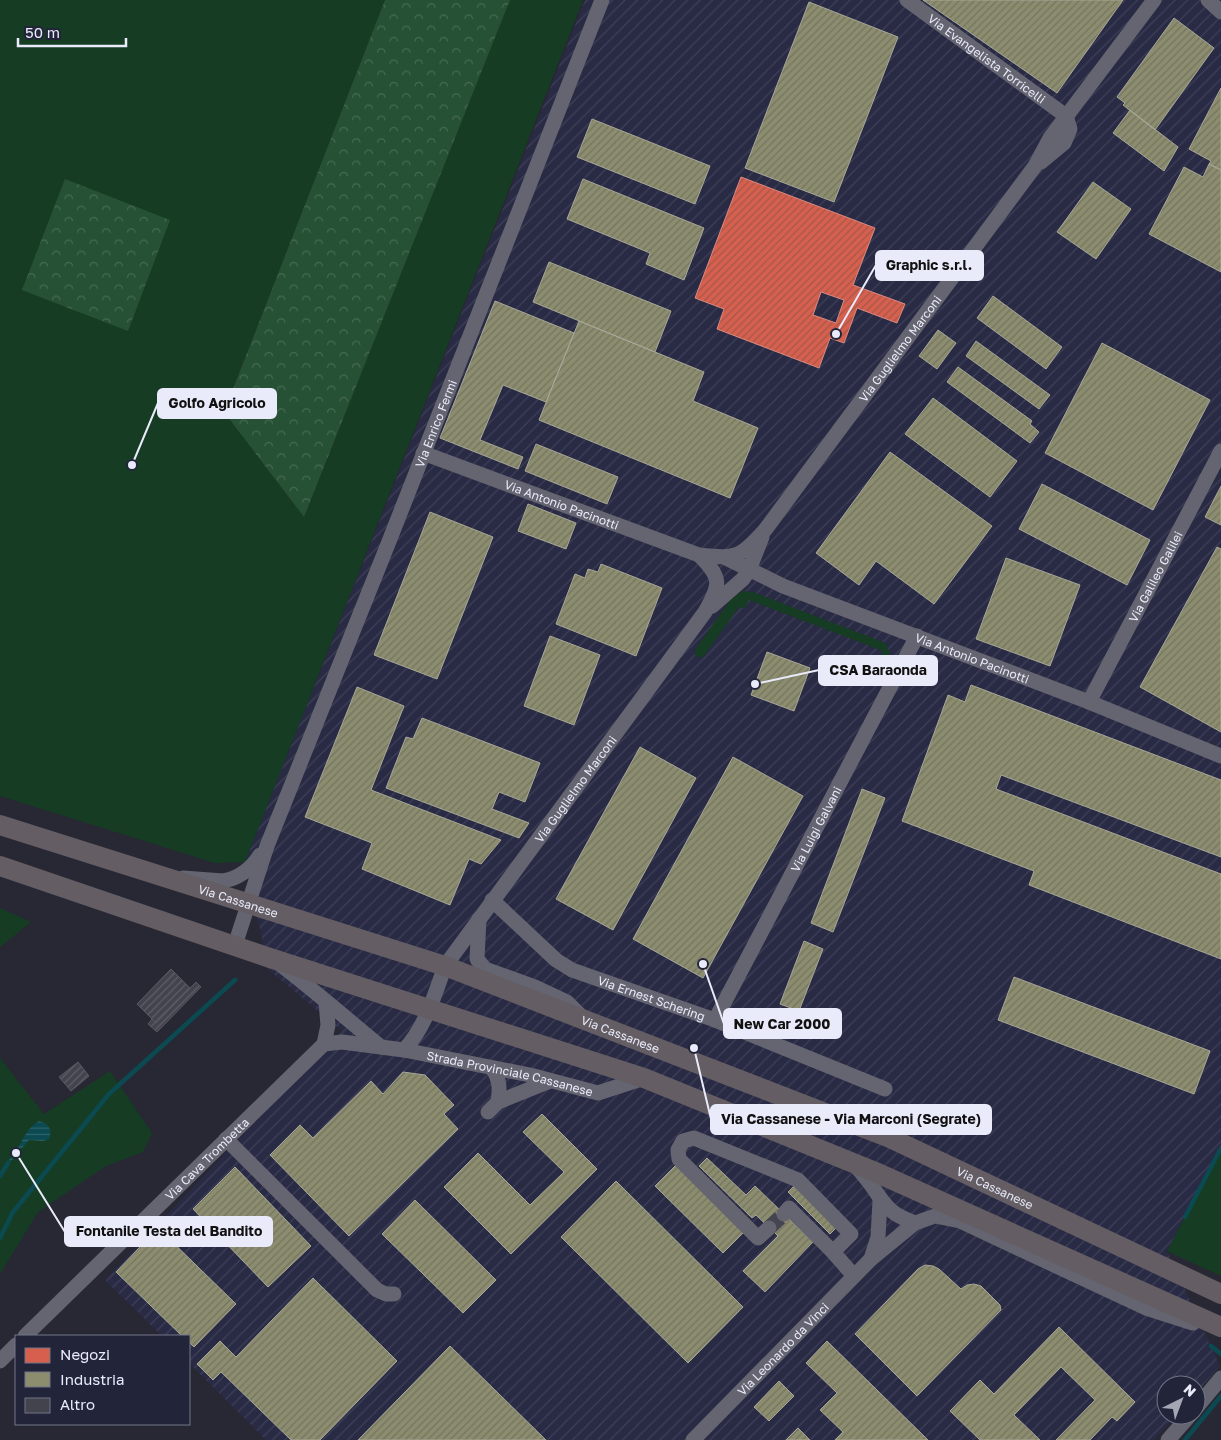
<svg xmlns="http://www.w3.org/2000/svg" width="1221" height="1440" viewBox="0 0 1221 1440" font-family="'Golos Text',sans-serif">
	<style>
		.industrial { fill: url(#industrial-furrows) }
		.green { fill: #163c24 }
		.forest { fill: url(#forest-crowns) }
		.water { fill: url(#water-rules) }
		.shops { fill: url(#shops-hatch); stroke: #dc8a81; fill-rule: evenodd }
		.industry { fill: url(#industry-hatch); stroke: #a8a898 }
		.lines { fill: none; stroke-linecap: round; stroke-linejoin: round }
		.stream { stroke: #0b4a51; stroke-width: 4.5 }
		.building { fill: url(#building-hatch); stroke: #585863 }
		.minor-tunnel { stroke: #454552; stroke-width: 15; stroke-dasharray: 15 8; stroke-linecap: butt }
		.minor { stroke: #646570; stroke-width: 15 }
		.major { stroke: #645d64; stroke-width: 20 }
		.labels { text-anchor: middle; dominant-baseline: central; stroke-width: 5; stroke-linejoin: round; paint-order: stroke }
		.street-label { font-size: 12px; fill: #e9ebfa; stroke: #22243a }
		.leader { fill: none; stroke: #e9ebfa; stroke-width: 2 }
		.callout-dot { fill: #e9ebfa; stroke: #22243a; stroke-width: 2 }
		.callout { fill: #e9ebfa; stroke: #e9ebfa; stroke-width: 2 }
		.callout-label { font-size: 14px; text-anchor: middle; font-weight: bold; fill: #111 }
	</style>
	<defs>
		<pattern id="industrial-furrows" width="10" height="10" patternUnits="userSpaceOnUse" patternTransform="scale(1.25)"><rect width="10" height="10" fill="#292a44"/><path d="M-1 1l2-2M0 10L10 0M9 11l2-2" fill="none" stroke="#3e3f57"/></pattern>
		<pattern id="forest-crowns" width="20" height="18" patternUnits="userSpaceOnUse" patternTransform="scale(1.25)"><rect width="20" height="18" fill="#275134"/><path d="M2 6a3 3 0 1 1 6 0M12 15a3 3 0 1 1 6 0" fill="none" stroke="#466a52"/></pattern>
		<pattern id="water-rules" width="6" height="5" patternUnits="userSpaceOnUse" patternTransform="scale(1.25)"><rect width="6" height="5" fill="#0b4a51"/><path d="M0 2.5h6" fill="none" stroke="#2f646b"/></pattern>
		<pattern id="shops-hatch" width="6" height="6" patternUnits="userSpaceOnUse" patternTransform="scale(1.25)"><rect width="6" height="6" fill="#d6604d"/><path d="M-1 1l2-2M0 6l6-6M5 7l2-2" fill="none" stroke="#a4574c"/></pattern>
		<pattern id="industry-hatch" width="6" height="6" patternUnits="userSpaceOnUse" patternTransform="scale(1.25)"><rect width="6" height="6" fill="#8c8c6e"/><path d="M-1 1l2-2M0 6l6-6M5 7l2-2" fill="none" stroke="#747462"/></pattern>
		<pattern id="building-hatch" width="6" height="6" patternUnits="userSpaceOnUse" patternTransform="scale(1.25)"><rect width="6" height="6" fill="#43434d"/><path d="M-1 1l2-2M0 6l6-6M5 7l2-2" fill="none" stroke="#5e5e68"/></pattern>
	</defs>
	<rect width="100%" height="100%" fill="#282834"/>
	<path class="industrial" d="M585,0H1221V1148L1167,1251L1220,1366L1196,1393V1385H1166V1415H1176L1154,1440H266L189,1363V1336H162L105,1280L342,1031L269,970L245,862Z"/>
	<path class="green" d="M0,0H385L224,412L304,517L510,0H583L245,862L215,863L0,796Z
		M742,591L753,592L883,642L887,645L890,655L885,663L878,660L883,651L749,600L745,608L739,607L704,656L700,658L695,655V650L731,599Z
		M0,908L31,922L0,947Z
		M0,1058L44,1114L110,1071L152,1133L143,1152L106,1166L38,1212L0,1274Z
		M1221,1148V1276L1167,1251Z"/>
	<path class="forest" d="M385,0H510L304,517L224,412Z
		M65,179L170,220L128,331L22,290Z"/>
	<path class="water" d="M39,1121C48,1123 53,1129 49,1139L43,1141L29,1140L5,1168C7,1161 10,1159 14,1154C22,1143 26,1128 39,1121Z"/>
	<path class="shops" d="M741,177L875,228L853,285L905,304L897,323L857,308L844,343L830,338L819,368L717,329L724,309L695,298ZM821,292L844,300L836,323L813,315Z"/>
	<path class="industry" d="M923,0H1123L1057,93Z
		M809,2L898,37L834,202L745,168Z
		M1174,18L1214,48L1155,130L1123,105L1125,103L1117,97Z
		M1221,88V170L1209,164L1211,161L1189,149Z
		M1130,110L1178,147L1164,171L1113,133Z
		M592,119L710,166L695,204L577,157Z
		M1209,164L1221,170V272L1149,234L1184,167L1203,177Z
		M583,179L704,228L684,280L646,264L650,253L567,219Z
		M1093,182L1131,209L1096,259L1057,232Z
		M549,262L671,311L655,352L533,302Z
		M993,296L1062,347L1046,369L977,318Z
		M495,301L574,333L546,402L503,385L480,440L523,457L518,469L440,438Z
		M579,321L704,372L693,401L758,428L730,498L539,420Z
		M938,330L956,343L937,369L919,356Z
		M976,341L1050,395L1039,409L966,356Z
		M1102,343L1210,400L1153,510L1045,453Z
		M958,367L1032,421L1030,424L1039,432L1030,443L947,382Z
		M933,398L1017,461L990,497L905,434Z
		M536,444L618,477L607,504L525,471Z
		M890,452L992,526L934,604L876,561L859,585L816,553Z
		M1042,484L1150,540L1127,585L1019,529Z
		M1221,486V525L1205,517Z
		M528,504L576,523L566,549L518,531Z
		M430,512L493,537L437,679L374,655Z
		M1217,547L1221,549V732L1140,687Z
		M1006,558L1080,585L1050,666L976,639Z
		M601,564L662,588L636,656L556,624L575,574L585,578L588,569L598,572Z
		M550,636L600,655L574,725L524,706Z
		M767,652L810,668L794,711L751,695Z
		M971,685L1221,780V857L1001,775L996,789L1221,874V959L1029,885L1034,871L902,821L948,695L965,702Z
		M357,687L404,706L371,790L501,840L481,864L469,859L450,905L362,869L372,843L305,817Z
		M422,718L540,763L525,802L499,792L492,809L529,823L519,838L386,788L406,737L413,739Z
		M640,747L696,778L613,930L556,899Z
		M733,757L803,796L703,978L633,939Z
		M862,789L885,798L833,932L811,923Z
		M804,941L823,949L799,1011L780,1004Z
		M1014,977L1210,1051L1194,1094L998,1020Z
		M403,1072L425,1075L454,1105L444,1114L458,1129L349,1236L270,1155L300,1125L313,1138L371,1081L383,1094Z
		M542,1114L597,1169L511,1254L444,1187L478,1153L530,1205L564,1172L523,1132Z
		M707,1158L746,1195L755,1186L813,1242L765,1292L743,1271L778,1236L756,1215L752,1218L699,1166Z
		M676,1165L744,1232L723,1253L655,1186Z
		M235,1167L311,1246L268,1287L193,1209Z
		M616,1181L743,1307L688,1363L561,1237Z
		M795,1185L837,1227L830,1234L788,1192Z
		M415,1200L496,1280L463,1313L382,1234Z
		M158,1228L236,1304L194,1347L189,1342V1336H182L116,1272Z
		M925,1265L933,1266L939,1269L961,1289L967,1285L974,1284L981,1286L1000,1305L1001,1310L917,1396L855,1334L918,1269Z
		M313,1278L397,1361L320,1440H291L221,1372L213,1380L197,1364L220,1341L236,1357Z
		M1059,1327L1135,1402L1117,1421L1112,1417L1090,1440H1056L1095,1400L1061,1367L1014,1415L1040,1440H980L950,1411L980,1380L994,1394Z
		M827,1341L928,1440H835L843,1432L820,1410L837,1393L806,1363Z
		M450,1346L546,1440H358Z
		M779,1381L794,1396L769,1421L754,1407Z
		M798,1428L810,1440H786Z"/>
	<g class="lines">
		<path class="stream" d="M0,1176L8,1163
			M1185,1217L1221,1148
			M0,1238L13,1212L109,1094L235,980
			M1211,1346L1221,1354
			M1185,1440L1221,1396"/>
	</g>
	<path class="building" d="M171,969L190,988L156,1023L137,1004Z
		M196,982L201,987L157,1032L148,1024L152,1019L156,1023Z
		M78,1062L89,1076L71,1091L59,1077Z"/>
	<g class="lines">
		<path class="minor-tunnel" d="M769,1228L784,1214"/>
		<g class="minor">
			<path id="s1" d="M907,0L1066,116"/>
			<path d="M1208,0L1221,12"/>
			<path d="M1041,162L1064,143L1070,129L1066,116"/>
			<path id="s2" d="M423,453L699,555C737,559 739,558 765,530L1035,166L1050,138L1154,0"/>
			<path id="s3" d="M726,558L783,586L1089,702L1221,756"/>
			<path d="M712,606L743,579L749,570L762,537"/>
			<path id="s4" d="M1089,702L1221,451"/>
			<path d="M183,878L223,881C240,878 251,869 260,855"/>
			<path id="s5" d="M492,900L556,960L572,970L715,1020L885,1089"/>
			<path d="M479,919L477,959L485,969L535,987L567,1002L582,1017"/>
			<path id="s6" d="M235,945L267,846L388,544L602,0"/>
			<path d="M281,965C315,991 348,1020 381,1047"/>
			<path id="s7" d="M715,1020L917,636"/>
			<path id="s8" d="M324,1044L342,1042L404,1050L530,1075L598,1093L644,1078"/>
			<path id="s9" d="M404,1050C425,1028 435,994 445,966L705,612C721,584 722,578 699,555"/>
			<path d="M492,1068C500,1079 500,1089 498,1102"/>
			<path d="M488,1112L498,1102L550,1081"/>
			<path d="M226,1139L377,1290L386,1294H394"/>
			<path d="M854,1164C861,1172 868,1180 874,1189C887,1209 893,1215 915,1223L935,1216L960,1221L1146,1308L1193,1323"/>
			<path d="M769,1228L758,1238L679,1159L678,1150L683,1141L694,1138L798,1180L851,1234L833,1252L789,1208L784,1214"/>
			<path d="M833,1252L854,1276"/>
			<path d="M871,1259L878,1237L880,1201"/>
			<path id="s10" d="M25,1336L324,1044L328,1025L326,1002"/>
			<path d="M0,1361L16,1345"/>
			<path d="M1196,1408L1221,1378"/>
			<path id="s11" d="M693,1440L871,1259L915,1223"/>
			<path d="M1168,1440L1190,1415"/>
		</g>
		<g class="major">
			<path id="s12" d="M0,825L445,966L890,1138L1221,1294"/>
			<path d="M0,866L270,958L644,1078L873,1171L1221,1327"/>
		</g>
	</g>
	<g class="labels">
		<g class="street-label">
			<text stroke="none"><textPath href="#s1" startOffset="99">Via Evangelista Torricelli</textPath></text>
			<text stroke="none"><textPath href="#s2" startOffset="596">Via Guglielmo Marconi</textPath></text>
			<text stroke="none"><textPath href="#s6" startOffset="559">Via Enrico Fermi</textPath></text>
			<text stroke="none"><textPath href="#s2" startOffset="148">Via Antonio Pacinotti</textPath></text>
			<text stroke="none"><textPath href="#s4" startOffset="142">Via Galileo Galilei</textPath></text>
			<text stroke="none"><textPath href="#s3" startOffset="266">Via Antonio Pacinotti</textPath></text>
			<text stroke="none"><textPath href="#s9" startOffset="314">Via Guglielmo Marconi</textPath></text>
			<text stroke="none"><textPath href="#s7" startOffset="216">Via Luigi Galvani</textPath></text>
			<text stroke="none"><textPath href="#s12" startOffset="250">Via Cassanese</textPath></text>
			<text stroke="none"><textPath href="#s5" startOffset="191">Via Ernest Schering</textPath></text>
			<text stroke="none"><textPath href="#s12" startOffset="655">Via Cassanese</textPath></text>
			<text stroke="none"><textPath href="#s8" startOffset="189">Strada Provinciale Cassanese</textPath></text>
			<text stroke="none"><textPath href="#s10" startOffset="254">Via Cava Trombetta</textPath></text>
			<text stroke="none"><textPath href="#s12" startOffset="1060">Via Cassanese</textPath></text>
			<text stroke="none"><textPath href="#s11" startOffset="128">Via Leonardo da Vinci</textPath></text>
		</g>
	</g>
	<path class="leader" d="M836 334L876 265M132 465L158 403M755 684L819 670M703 964L724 1024M694 1048L711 1119M16 1153L65 1232"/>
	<g class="callout-dot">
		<circle cx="836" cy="334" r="5"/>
		<circle cx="132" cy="465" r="5"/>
		<circle cx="755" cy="684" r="5"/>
		<circle cx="703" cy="964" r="5"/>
		<circle cx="694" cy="1048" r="5"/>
		<circle cx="16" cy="1153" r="5"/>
	</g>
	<g class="callout">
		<rect x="876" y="251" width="107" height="29" rx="5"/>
		<rect x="158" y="389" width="118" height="29" rx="5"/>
		<rect x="819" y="656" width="118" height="29" rx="5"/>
		<rect x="724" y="1009" width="117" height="29" rx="5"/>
		<rect x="711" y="1105" width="280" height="29" rx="5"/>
		<rect x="65" y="1217" width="207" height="29" rx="5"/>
	</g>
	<g class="callout-label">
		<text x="929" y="270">Graphic s.r.l.</text>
		<text x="217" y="408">Golfo Agricolo</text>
		<text x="878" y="675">CSA Baraonda</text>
		<text x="782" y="1029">New Car 2000</text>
		<text x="851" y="1124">Via Cassanese - Via Marconi (Segrate)</text>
		<text x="169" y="1236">Fontanile Testa del Bandito</text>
	</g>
	<rect x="15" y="1335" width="175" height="90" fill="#22243a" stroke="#727487"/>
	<rect x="25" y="1348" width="25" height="15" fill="#d6604d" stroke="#727487"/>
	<text x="60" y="1360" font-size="15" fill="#e9ebfa">Negozi</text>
	<rect x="25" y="1372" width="25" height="15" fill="#8c8c6e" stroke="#727487"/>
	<text x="60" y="1385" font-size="15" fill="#e9ebfa">Industria</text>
	<rect x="25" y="1398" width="25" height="15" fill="#43434d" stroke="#727487"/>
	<text x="60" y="1410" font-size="15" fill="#e9ebfa">Altro</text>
	<g transform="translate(1181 1400) rotate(42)"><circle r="24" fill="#22243a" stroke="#727487"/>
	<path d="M0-4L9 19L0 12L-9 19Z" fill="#a5a7b5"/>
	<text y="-8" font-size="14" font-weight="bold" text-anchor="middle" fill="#e9ebfa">N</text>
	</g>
	<path d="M18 38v8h108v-8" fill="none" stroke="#e9ebfa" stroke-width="2.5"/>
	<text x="25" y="38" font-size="15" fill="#e9ebfa" stroke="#22243a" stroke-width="4" paint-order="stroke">50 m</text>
</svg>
